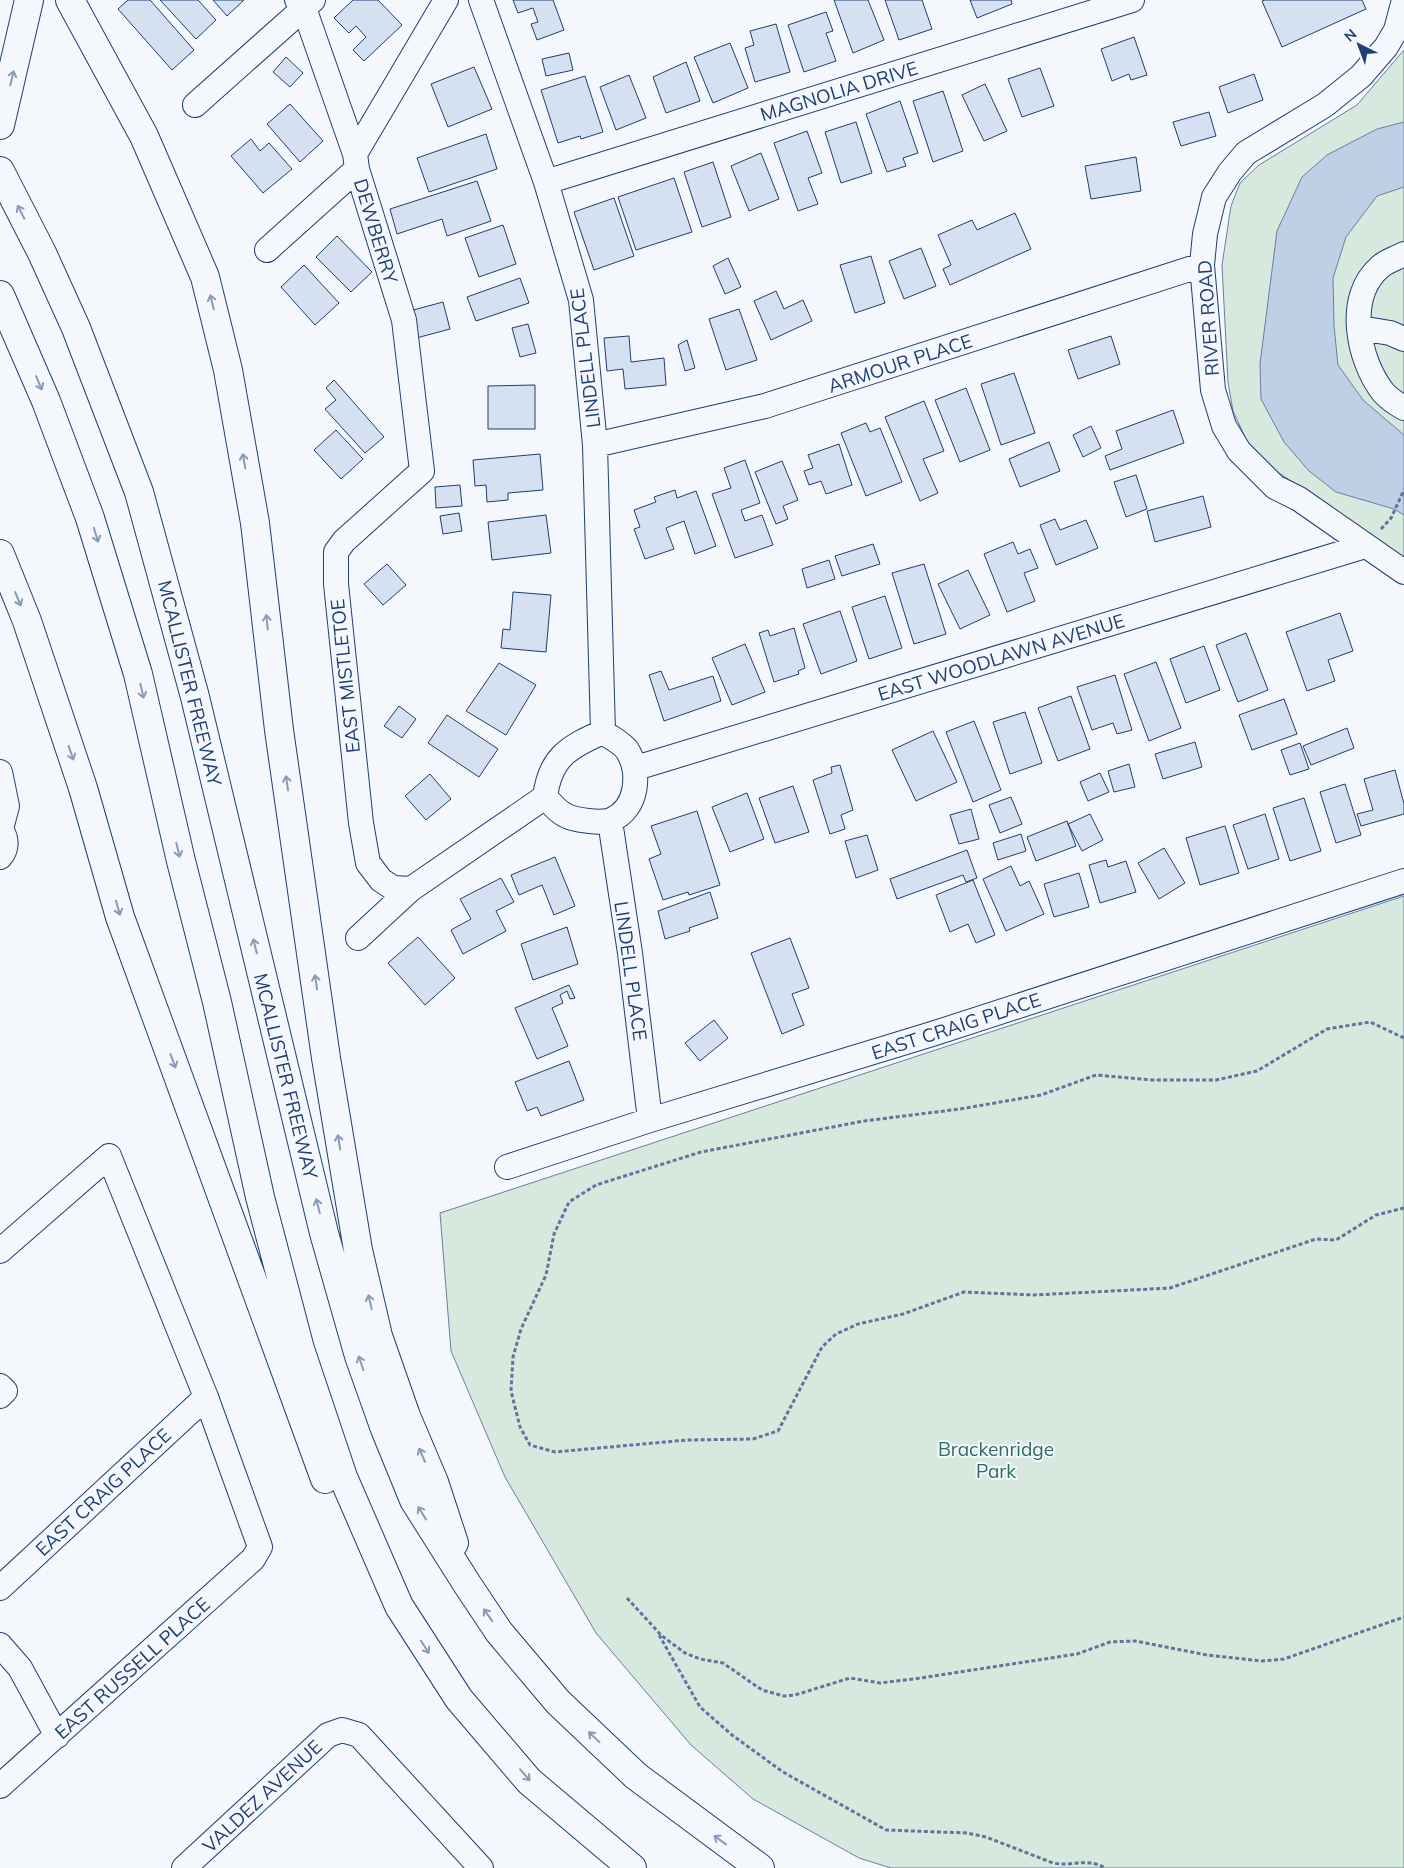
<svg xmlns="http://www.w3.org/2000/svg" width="1404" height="1868" viewBox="0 0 1404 1868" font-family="Mulish,sans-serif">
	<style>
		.green { fill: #d7e8df; stroke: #687fa3 }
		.water { fill: #bed0e5; stroke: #687fa3 }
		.building { fill: #d5e0f0; stroke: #1d3f73 }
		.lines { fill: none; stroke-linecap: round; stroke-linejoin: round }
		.minor-casing { stroke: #1d3f73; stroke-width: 26 }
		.major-casing { stroke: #1d3f73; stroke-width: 30 }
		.highway-casing { stroke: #1d3f73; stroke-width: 30 }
		.path { stroke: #5e769c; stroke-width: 3; stroke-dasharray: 4 2.5; stroke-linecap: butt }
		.minor { stroke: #f4f7fb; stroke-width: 24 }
		.major { stroke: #f4f7fb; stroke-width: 28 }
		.highway { stroke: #f4f7fb; stroke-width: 28 }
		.oneway { stroke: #889bb7 }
		.labels { text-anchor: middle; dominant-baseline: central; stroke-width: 4; stroke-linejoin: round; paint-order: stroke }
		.street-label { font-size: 19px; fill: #1d3f73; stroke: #f4f7fb }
		.park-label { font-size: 19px; fill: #2c6c60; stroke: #f4f7fb }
	</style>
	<rect width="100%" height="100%" fill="#f4f7fb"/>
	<path class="green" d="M1404,50V558L1260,460L1246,439L1233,411L1228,382L1222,265L1231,206L1240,183L1259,165L1357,105Z
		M1404,896V1868H891L859,1858L753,1799L691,1745L596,1633L505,1477L451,1351L440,1213Z"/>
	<path class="water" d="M1404,122V187L1377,196L1346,237L1333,278L1334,326L1338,365L1363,400L1404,435V515L1394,509L1336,492L1309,471L1284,442L1261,399L1260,364L1277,231L1302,177L1327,155L1377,129Z"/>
	<path class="building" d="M128,0H150L194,50L172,70L118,9Z
		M160,0H198L216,20L196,39Z
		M213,0H244L227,16Z
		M353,0H378L402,25L364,61L353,50L366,37L356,26L349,33L334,18Z
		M513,0H553L564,30L537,40L531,24L538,22L533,8L518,13Z
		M834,0H868L884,40L853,53Z
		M885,0H922L932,29L899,40Z
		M970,0H1011L1012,4L977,18Z
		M1265,0H1362L1366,9L1282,47L1262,1Z
		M826,12L833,31L826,33L836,61L804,72L788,25Z
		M776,24L790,72L755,82L745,48L754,45L750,31Z
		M1134,37L1147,75L1131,80L1129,74L1112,81L1101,49Z
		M730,43L748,88L713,103L694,57Z
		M569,53L573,70L546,76L542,59Z
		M286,57L303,73L290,87L273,72Z
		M686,62L700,101L666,113L653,77Z
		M474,67L492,109L448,127L431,84Z
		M1040,68L1054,106L1022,117L1008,79Z
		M1254,74L1263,100L1228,113L1219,87Z
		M629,75L646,118L616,130L600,87Z
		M585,76L603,132L581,139L580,136L558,143L541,90Z
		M985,84L1007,131L984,141L962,95Z
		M943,91L963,151L933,162L913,101Z
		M900,101L918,153L903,158L906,166L887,172L866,114Z
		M290,104L323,141L300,162L267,124Z
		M1209,112L1216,136L1181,146L1173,122Z
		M856,122L872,173L841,183L825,132Z
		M807,131L822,173L808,178L818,204L798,211L774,143Z
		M486,134L497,169L429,192L417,158Z
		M251,139L260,151L269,143L292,169L263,193L231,156Z
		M761,153L779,199L749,211L731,166Z
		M1136,157L1141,191L1091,199L1085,166Z
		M713,162L731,217L702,227L684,172Z
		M674,178L692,232L636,250L618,197Z
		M477,181L491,221L447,236L442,219L397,234L390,209Z
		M614,198L634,256L594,270L574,212Z
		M1015,213L1031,249L950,285L943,269L951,265L938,235L972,220L977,230Z
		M503,225L516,264L479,277L465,238Z
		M337,236L372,272L351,292L316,257Z
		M921,248L936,286L904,299L889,261Z
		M871,256L885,303L855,313L840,265Z
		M728,258L741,287L725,294L713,266Z
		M304,265L339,303L315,325L281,287Z
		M520,278L529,303L476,321L467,297Z
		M776,291L784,309L803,300L812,321L771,340L754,301Z
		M443,302L450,329L409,340L402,313Z
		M739,309L757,360L726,370L709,319Z
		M528,324L536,353L520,357L512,328Z
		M629,336L631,362L664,358L666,385L625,389L623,369L607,371L604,338Z
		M1111,336L1120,364L1078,379L1068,350Z
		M687,340L695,368L685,371L678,345Z
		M1014,373L1035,433L1001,445L981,384Z
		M334,380L384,437L365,453L325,409L336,400L326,388Z
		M535,385V429H488V386Z
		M966,388L990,450L960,462L935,400Z
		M924,401L944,451L923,459L938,493L920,501L885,417Z
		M1173,410L1184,443L1110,470L1105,456L1122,449L1116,431Z
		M866,423L870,432L880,428L902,482L866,496L841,433Z
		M1091,426L1101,448L1083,457L1073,435Z
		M336,430L363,459L341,479L314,450Z
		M1049,442L1060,471L1020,487L1009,459Z
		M839,444L852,485L826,494L821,481L809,485L804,471L813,468L808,455Z
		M540,454L543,490L508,493V500L487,502L486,485L475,486L473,460Z
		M745,460L760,503L741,510L745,521L762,515L773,545L735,558L712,494L731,488L724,468Z
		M782,461L798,500L783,506L788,519L776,524L755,472Z
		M1136,475L1147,509L1126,517L1114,482Z
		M460,485L462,506L436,508L435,487Z
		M675,490L677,498L696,491L716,546L695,554L684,521L666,528L674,549L645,559L634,529L640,527L634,510L656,502L654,497Z
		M1203,496L1211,527L1155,542L1147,511Z
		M459,513L462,531L443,534L440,516Z
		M546,515L551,553L492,560L488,522Z
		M1055,519L1060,530L1086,520L1098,548L1056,565L1040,525Z
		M1013,542L1018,554L1030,549L1038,568L1024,573L1035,601L1007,612L984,554Z
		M873,544L880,564L842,576L835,556Z
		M829,560L835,579L807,588L802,569Z
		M387,564L406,585L383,605L364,584Z
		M924,564L946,634L914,644L892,573Z
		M968,570L990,615L960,629L938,584Z
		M513,592L551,595L546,652L501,648L503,629L510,630Z
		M885,596L902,648L869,659L852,607Z
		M840,611L857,661L821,674L803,624Z
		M1340,613L1353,651L1328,660L1335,681L1307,691L1286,632Z
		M794,628L805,668L798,671L799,674L774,682L759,633L768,630L770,636Z
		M1246,633L1268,690L1238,702L1216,645Z
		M745,644L765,692L732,705L712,658Z
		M1204,646L1220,690L1186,703L1170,659Z
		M1156,662L1181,728L1149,741L1124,674Z
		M499,663L536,685L506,735L466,711Z
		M661,671L669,690L713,676L721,701L664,721L649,675Z
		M1115,675L1132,730L1117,734L1113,723L1092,730L1077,687Z
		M1071,696L1090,749L1058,761L1038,708Z
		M1284,699L1297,734L1252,750L1239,715Z
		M399,706L416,719L402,738L384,726Z
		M1025,712L1042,763L1010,774L993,722Z
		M447,715L498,749L479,777L428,743Z
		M974,721L1001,790L973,802L946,732Z
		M1347,728L1354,748L1311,765L1303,746Z
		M933,731L957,782L916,801L892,750Z
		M1195,742L1202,767L1163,779L1155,754Z
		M1300,743L1309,769L1290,775L1281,750Z
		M1129,764L1135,787L1114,792L1108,771Z
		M840,765L853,810L841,815L845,829L830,834L813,780L832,773L831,767Z
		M1395,770L1404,804V814L1361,826L1357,814L1373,810L1364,779Z
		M1100,773L1109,792L1088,801L1080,782Z
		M430,774L451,799L426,820L405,796Z
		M1345,784L1361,835L1336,843L1320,792Z
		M793,786L809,832L775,843L759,798Z
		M747,793L764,839L730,852L712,807Z
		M1011,797L1022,824L1000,833L989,805Z
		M1304,798L1321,851L1290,861L1273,808Z
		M971,809L979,839L959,844L950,815Z
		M697,811L720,885L689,895L688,892L663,900L649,859L661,854L651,826Z
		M1090,814L1103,840L1082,851L1068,824Z
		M1265,814L1279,859L1248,869L1233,825Z
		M1067,821L1076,846L1036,861L1027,837Z
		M1225,826L1239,873L1200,885L1186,838Z
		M1021,834L1026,851L998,860L993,843Z
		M867,835L878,870L856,878L845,841Z
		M1164,848L1185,883L1159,899L1138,863Z
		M967,850L977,878L966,882L963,875L897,899L890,879Z
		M555,857L575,906L554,915L542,885L519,895L511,875Z
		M1106,860L1108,867L1126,861L1136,892L1100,903L1089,865Z
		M1011,866L1020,886L1029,881L1044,914L1006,931L983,879Z
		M1079,873L1089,907L1054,917L1044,884Z
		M501,878L514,902L496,911L506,931L463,954L451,930L471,919L460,899Z
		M973,880L995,935L976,943L968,924L950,932L936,895Z
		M710,892L718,918L689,928L690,931L665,939L658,911Z
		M567,927L578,964L533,980L521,944Z
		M418,937L455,978L425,1005L388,963Z
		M790,938L809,988L792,994L804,1025L782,1034L751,953Z
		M569,985L575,998L570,999L567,991L560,995L563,1003L552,1008L568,1046L537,1059L515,1008Z
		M714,1020L728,1038L700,1061L685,1043Z
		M569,1061L584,1100L541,1116L537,1107L527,1111L515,1082Z"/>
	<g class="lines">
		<g class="minor-casing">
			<path id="minor" d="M297,0L304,8L355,154L357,169L404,320L422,471L344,541L336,552V584L361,823L368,863L381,880L393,888L411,889
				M481,0L546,182L581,300L595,445L603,732
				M1404,0L1396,30L1386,47L1361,76L1325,105L1246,153L1230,172L1214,197L1205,234L1202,265L1213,390L1224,426L1239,451L1275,487L1299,499L1404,572
				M195,105L313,0
				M355,154L446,0
				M546,182L1132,0
				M267,250L357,169
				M1404,254C1397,258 1386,261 1380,267C1345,297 1358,360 1383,392C1388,398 1397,404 1404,408
				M1360,328L1390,333L1404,339
				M595,445L765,406L1202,265
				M636,768L1365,546
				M0,772L7,806L1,829
				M610,821L630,953L650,1120
				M0,828C7,838 8,848 0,857
				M358,938L411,889L545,797C550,758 568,747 603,732C610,737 622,743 627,750C641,772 638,809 611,820C603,824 573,820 565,815C558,812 551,803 545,797
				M507,1167L650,1120L932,1034L1404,881
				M0,1251L109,1156L206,1397L260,1547L253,1559L0,1786
				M0,1386L5,1391L0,1396
				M0,1588L206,1397
				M0,1645L20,1668L57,1736
				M184,1868L328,1735L342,1730L359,1735L481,1868"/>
		</g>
		<g class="major-casing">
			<path id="major" d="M0,125L29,0"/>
		</g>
		<g class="highway-casing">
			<path id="highway" d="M70,0L144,136L205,277L228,370L255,523L279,730L326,1058L358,1250L378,1336L406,1416L434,1482L454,1543
				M0,171L42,253L76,328L139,492L195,697L324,1233L359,1356L385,1429L414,1500L467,1584L499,1632L558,1702L636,1776L760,1868
				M0,295L46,401L90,518L138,674L181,861L217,1002L260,1197L300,1349L343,1477L399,1606L459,1699L529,1781L632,1868
				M0,554L27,621L83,788L120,917L325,1479"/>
		</g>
		<path class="path" d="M1381,529L1391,518L1404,490
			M1404,1038L1370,1022L1327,1029L1257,1071L1216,1080H1152L1096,1075L1041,1095L960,1109L864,1121L701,1152L596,1185L569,1202L554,1234L546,1275L521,1329L513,1357L511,1391L520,1427L530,1445L555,1452L687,1440L753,1439L778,1431L822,1347L836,1334L858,1324L903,1314L964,1292L1034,1295L1170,1288L1316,1239L1336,1240L1376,1215L1404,1208
			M627,1598L662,1636L685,1653L700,1659L723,1663L762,1690L784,1696L795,1695L850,1678L880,1683L914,1679L1077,1654L1110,1642L1135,1641L1207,1655L1262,1661L1284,1659L1404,1617
			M659,1635L700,1707L732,1735L783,1772L886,1830L967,1833L986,1837L1053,1863C1074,1867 1086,1857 1105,1868"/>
		<use href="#minor" class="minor"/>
		<use href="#major" class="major"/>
		<use href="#highway" class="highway"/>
	</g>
	<defs><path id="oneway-shaft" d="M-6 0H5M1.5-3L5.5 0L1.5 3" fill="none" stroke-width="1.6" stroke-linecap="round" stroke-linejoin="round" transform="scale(1.25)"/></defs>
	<g class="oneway">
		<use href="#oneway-shaft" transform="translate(12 78) rotate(-76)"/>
		<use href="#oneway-shaft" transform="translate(21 212) rotate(-117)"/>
		<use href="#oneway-shaft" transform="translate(212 302) rotate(-104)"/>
		<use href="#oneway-shaft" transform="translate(39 383) rotate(67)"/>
		<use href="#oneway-shaft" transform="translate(244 461) rotate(-100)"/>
		<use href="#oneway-shaft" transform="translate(96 535) rotate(73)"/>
		<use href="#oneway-shaft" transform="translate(18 599) rotate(68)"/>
		<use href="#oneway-shaft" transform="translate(267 622) rotate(-96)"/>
		<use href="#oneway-shaft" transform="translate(142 691) rotate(77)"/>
		<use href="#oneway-shaft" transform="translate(71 753) rotate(71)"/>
		<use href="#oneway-shaft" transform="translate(287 783) rotate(-98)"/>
		<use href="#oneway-shaft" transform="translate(178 850) rotate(77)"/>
		<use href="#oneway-shaft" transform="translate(118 908) rotate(74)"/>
		<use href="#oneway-shaft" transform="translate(255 946) rotate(-104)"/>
		<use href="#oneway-shaft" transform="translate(316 982) rotate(-98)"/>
		<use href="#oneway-shaft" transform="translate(173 1061) rotate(70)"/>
		<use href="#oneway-shaft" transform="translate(339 1142) rotate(-99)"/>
		<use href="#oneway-shaft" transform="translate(318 1206) rotate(-104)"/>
		<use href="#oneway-shaft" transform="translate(370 1302) rotate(-103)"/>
		<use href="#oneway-shaft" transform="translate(361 1363) rotate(-109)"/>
		<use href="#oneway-shaft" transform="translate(422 1455) rotate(-113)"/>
		<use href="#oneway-shaft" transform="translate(422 1513) rotate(-122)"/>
		<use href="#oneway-shaft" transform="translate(488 1615) rotate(-125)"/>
		<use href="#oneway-shaft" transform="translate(425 1647) rotate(57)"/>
		<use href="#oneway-shaft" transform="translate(594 1737) rotate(-137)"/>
		<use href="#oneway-shaft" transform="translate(525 1775) rotate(49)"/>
		<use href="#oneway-shaft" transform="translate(720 1840) rotate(-144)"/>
	</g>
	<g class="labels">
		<g class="street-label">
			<text transform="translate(839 91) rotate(-17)">MAGNOLIA DRIVE</text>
			<text transform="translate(376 231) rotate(73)">DEWBERRY</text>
			<text transform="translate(1208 318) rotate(-94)">RIVER ROAD</text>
			<text transform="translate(585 358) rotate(-97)">LINDELL PLACE</text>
			<text transform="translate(900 363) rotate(-18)">ARMOUR PLACE</text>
			<text transform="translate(1001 657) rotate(-17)">EAST WOODLAWN AVENUE</text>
			<text transform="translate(345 676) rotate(-96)">EAST MISTLETOE</text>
			<text transform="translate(190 683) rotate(76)">MCALLISTER FREEWAY</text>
			<text transform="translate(631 971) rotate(82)">LINDELL PLACE</text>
			<text transform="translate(956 1026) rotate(-18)">EAST CRAIG PLACE</text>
			<text transform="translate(286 1076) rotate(76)">MCALLISTER FREEWAY</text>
			<text transform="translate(103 1492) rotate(-43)">EAST CRAIG PLACE</text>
			<text transform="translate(132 1668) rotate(-42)">EAST RUSSELL PLACE</text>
			<text transform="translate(262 1796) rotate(-43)">VALDEZ AVENUE</text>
		</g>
		<g class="park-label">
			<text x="996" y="1449">Brackenridge<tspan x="996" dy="22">Park</tspan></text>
		</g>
	</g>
	<g transform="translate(1359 45) rotate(318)" stroke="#f4f7fb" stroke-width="4" paint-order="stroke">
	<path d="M0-4L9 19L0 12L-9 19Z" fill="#1d3f73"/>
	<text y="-8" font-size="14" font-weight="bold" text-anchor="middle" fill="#1d3f73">N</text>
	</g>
</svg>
